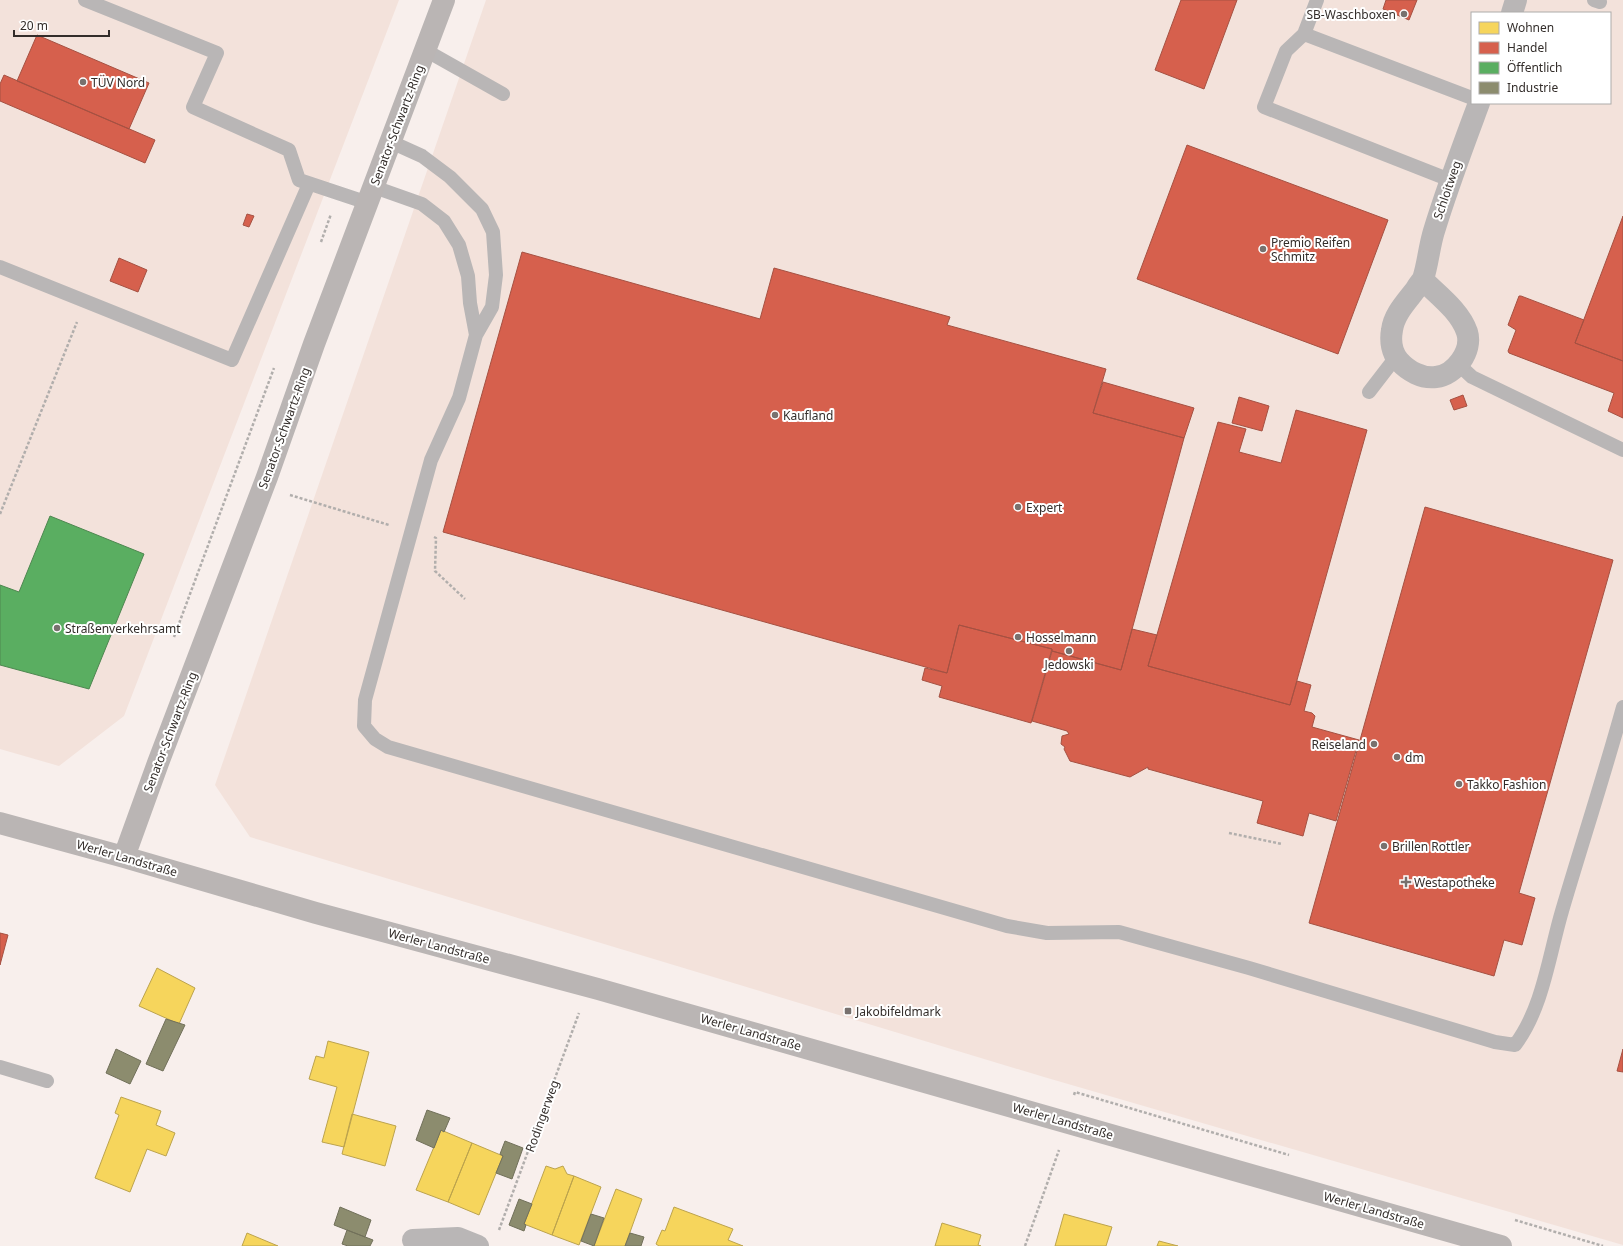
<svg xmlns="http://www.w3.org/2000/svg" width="1623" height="1246" viewBox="0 0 1623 1246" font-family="'Noto Sans',sans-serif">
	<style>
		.built { fill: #f3e2db; fill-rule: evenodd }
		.homes { fill: #f6d55c; stroke: #bca34d }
		.shops { fill: #d6604d; stroke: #a55142 }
		.public { fill: #5aae61; stroke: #4e8750 }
		.industry { fill: #8c8c6e; stroke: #71705a }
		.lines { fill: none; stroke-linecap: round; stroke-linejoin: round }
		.path { stroke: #b1aeac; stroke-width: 2.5; stroke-dasharray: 3 2; stroke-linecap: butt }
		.lane { stroke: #b9b6b6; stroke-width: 14 }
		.street { stroke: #b9b6b6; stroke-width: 22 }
		.secondary { stroke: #bab5b4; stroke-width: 22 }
		.poi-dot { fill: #78716e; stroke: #fff; stroke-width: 1.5 }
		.labels { text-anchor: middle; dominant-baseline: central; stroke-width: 4; stroke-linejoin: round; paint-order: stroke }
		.poi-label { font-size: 12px; fill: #332d2a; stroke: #fff; text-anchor: start }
		.street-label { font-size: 12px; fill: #332d2a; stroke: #fff }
	</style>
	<rect width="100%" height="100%" fill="#f8efec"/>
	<path class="built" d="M0,0H399L124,716L59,766L0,749Z
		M486,0H1623V1245L1044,1077L250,837L215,785ZM1472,13H1610V103H1472Z"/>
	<path class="homes" d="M157,968L195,988L179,1024L139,1006Z
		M328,1041L369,1052L344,1147L322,1142L337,1087L309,1079L316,1056L324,1058Z
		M121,1097L161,1111L156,1125L175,1133L166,1156L147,1149L130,1192L95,1178L119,1115L115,1113Z
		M352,1114L396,1126L385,1166L342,1154Z
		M441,1130L472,1143L448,1202L416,1190Z
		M472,1143L503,1156L479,1215L448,1202Z
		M546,1166L555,1169L563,1166L567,1174L574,1176L552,1235L524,1224Z
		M574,1176L601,1187L579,1245L552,1235Z
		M616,1189L642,1199L625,1246H594Z
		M674,1207L733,1229L728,1240L743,1246H659L656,1244L662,1230L665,1231Z
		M1064,1214L1112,1227L1106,1246H1055Z
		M942,1223L981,1235L978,1245L981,1246H935Z
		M247,1233L278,1246H242Z
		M1159,1241L1178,1246H1157Z"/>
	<path class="shops" d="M1181,0H1237L1204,89L1155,70Z
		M1386,0H1417L1409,20L1383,9Z
		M37,35L149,83L129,129L17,81Z
		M4,75L155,140L145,163L0,101V84Z
		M1187,145L1388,220L1338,354L1137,279Z
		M247,214L254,216L249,227L243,225Z
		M1623,216V361L1575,343Z
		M522,252L760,319L774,268L950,317L947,325L1106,369L1093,413L1184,438L1121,670L1052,651V649L959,625L947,673L443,532Z
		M119,258L147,270L138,292L110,281Z
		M1519,296H1521L1584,320L1575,343L1623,361V418L1608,411L1614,393L1509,353L1508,351L1516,330L1508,325Z
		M1103,382L1194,408L1184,438L1093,413Z
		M1463,395L1467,406L1454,410L1450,400Z
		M1239,397L1269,406L1262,431L1232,423Z
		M1296,410L1367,430L1290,705L1148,666L1218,422L1246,429L1239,452L1281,463Z
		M1425,507L1613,560L1519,893L1535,898L1522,945L1504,940L1494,976L1309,923Z
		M959,625L1052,649L1031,723L939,697L942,686L922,680L925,668L947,673Z
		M1132,629L1157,635L1148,666L1290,705L1297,681L1311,685L1304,711L1312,713L1315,716L1312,727L1359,740L1336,821L1309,813L1303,836L1257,823L1263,801L1148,769V767L1130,777L1070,761L1064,749L1065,747L1061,744L1062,736L1069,734L1067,731L1032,721L1052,651L1121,670Z
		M0,933L8,935L0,965Z
		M1623,1049V1072L1617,1071Z"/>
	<path class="public" d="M50,516L144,554L89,689L0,665V585L19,592Z"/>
	<path class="industry" d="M166,1019L185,1025L163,1071L146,1064Z
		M116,1049L141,1061L130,1084L106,1073Z
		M427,1110L450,1118L444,1132L441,1130L434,1148L416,1140Z
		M505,1141L523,1148L512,1179L496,1173L503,1156L500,1154Z
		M519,1199L532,1204L524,1224L526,1225L524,1231L509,1225Z
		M340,1207L371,1220L365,1237L334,1225Z
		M591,1214L604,1218L594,1246L581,1241Z
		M347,1230L373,1240L370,1246H348L342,1244Z
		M630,1233L644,1237L641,1246H625Z"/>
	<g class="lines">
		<path class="path" d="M321,242L331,214
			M290,495L389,525
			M0,514L77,322
			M434,537L436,538L435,571L465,599
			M174,637L274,368
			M1229,833L1282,844
			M1074,1095L1075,1092L1289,1155
			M1515,1220L1603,1246
			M499,1230L579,1013
			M1025,1246L1059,1150"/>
		<path class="lane" d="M85,0L217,53L193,107L289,150L299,180L368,203
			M1317,0L1304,34L1472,98
			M1594,0L1600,2
			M1304,34L1286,51L1264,107L1450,180
			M425,50L503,94
			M391,142L422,156L450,177L482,209L493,232L496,275L492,307L476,335L459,398L431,460L365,700L364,726L375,739L388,747L1007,926L1047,933L1119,932L1249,968L1495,1042L1515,1045C1543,1008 1549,955 1562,911C1582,843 1604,776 1623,707
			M374,187L422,204L444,221L459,245L468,276L470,303L476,335
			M0,267L232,360L309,184
			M1458,364L1472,377L1623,450
			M1369,392L1396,357
			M0,1067L47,1081"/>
		<path class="street" d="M1512,13L1516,0
			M1423,280C1438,295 1460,311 1467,332C1473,351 1455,375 1436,377C1422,379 1408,371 1399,361C1392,353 1390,341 1392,330C1394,314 1407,301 1416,289C1418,285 1421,282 1423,279C1428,264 1429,247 1434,231C1447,188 1463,146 1479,103
			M413,1240L458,1238L478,1246"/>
		<path class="secondary" d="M0,823L124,857L316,913L598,989L1501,1246
			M124,857L158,763L267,477L314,344L444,0"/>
	</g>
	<g class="poi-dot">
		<circle cx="1404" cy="14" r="4"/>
		<circle cx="83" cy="82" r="4"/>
		<circle cx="1263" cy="249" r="4"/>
		<circle cx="775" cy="415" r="4"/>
		<circle cx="1018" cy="507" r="4"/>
		<circle cx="57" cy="628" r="4"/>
		<circle cx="1018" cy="637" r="4"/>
		<circle cx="1069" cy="651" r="4"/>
		<circle cx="1374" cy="744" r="4"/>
		<circle cx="1397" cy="757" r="4"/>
		<circle cx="1459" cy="784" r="4"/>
		<circle cx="1384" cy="846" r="4"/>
		<path d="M1404 876h4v4h4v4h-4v4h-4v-4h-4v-4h4z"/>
		<rect x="844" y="1007" width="8" height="8" rx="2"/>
	</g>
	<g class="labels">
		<g class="poi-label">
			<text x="1396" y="14" text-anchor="end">SB-Waschboxen</text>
			<text x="91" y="82">TÜV Nord</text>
			<text x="1271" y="242">Premio Reifen<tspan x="1271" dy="14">Schmitz</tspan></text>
			<text x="783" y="415">Kaufland</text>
			<text x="1026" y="507">Expert</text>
			<text x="65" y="628">Straßenverkehrsamt</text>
			<text x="1026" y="637">Hosselmann</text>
			<text x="1069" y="664" text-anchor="middle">Jedowski</text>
			<text x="1366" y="744" text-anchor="end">Reiseland</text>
			<text x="1405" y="757">dm</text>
			<text x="1467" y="784">Takko Fashion</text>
			<text x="1392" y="846">Brillen Rottler</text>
			<text x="1414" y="882">Westapotheke</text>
			<text x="856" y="1011">Jakobifeldmark</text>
		</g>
		<g class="street-label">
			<text transform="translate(397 125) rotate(-69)">Senator-Schwartz-Ring</text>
			<text transform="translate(1447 190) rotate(-71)">Schloitweg</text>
			<text transform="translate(284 428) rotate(-70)">Senator-Schwartz-Ring</text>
			<text transform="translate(170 732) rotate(-69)">Senator-Schwartz-Ring</text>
			<text transform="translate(127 858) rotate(16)">Werler Landstraße</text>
			<text transform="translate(439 946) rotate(15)">Werler Landstraße</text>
			<text transform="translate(751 1032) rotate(16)">Werler Landstraße</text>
			<text transform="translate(542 1116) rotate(-70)">Rodingerweg</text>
			<text transform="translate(1063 1121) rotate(16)">Werler Landstraße</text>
			<text transform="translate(1374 1210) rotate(16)">Werler Landstraße</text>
		</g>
	</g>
	<rect x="1471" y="12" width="140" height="92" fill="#ffffff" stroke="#adabaa"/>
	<rect x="1479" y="22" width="20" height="12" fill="#f6d55c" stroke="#adabaa"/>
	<text x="1507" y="32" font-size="12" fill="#332d2a">Wohnen</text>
	<rect x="1479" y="42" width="20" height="12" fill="#d6604d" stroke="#adabaa"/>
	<text x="1507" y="52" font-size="12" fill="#332d2a">Handel</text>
	<rect x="1479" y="62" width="20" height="12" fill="#5aae61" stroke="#adabaa"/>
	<text x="1507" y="72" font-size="12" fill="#332d2a">Öffentlich</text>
	<rect x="1479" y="82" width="20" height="12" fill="#8c8c6e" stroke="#adabaa"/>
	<text x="1507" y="92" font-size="12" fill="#332d2a">Industrie</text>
	<path d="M14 30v6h95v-6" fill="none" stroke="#332d2a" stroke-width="2"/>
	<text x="20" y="30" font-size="12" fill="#332d2a" stroke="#ffffff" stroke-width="3" paint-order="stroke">20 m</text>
</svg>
